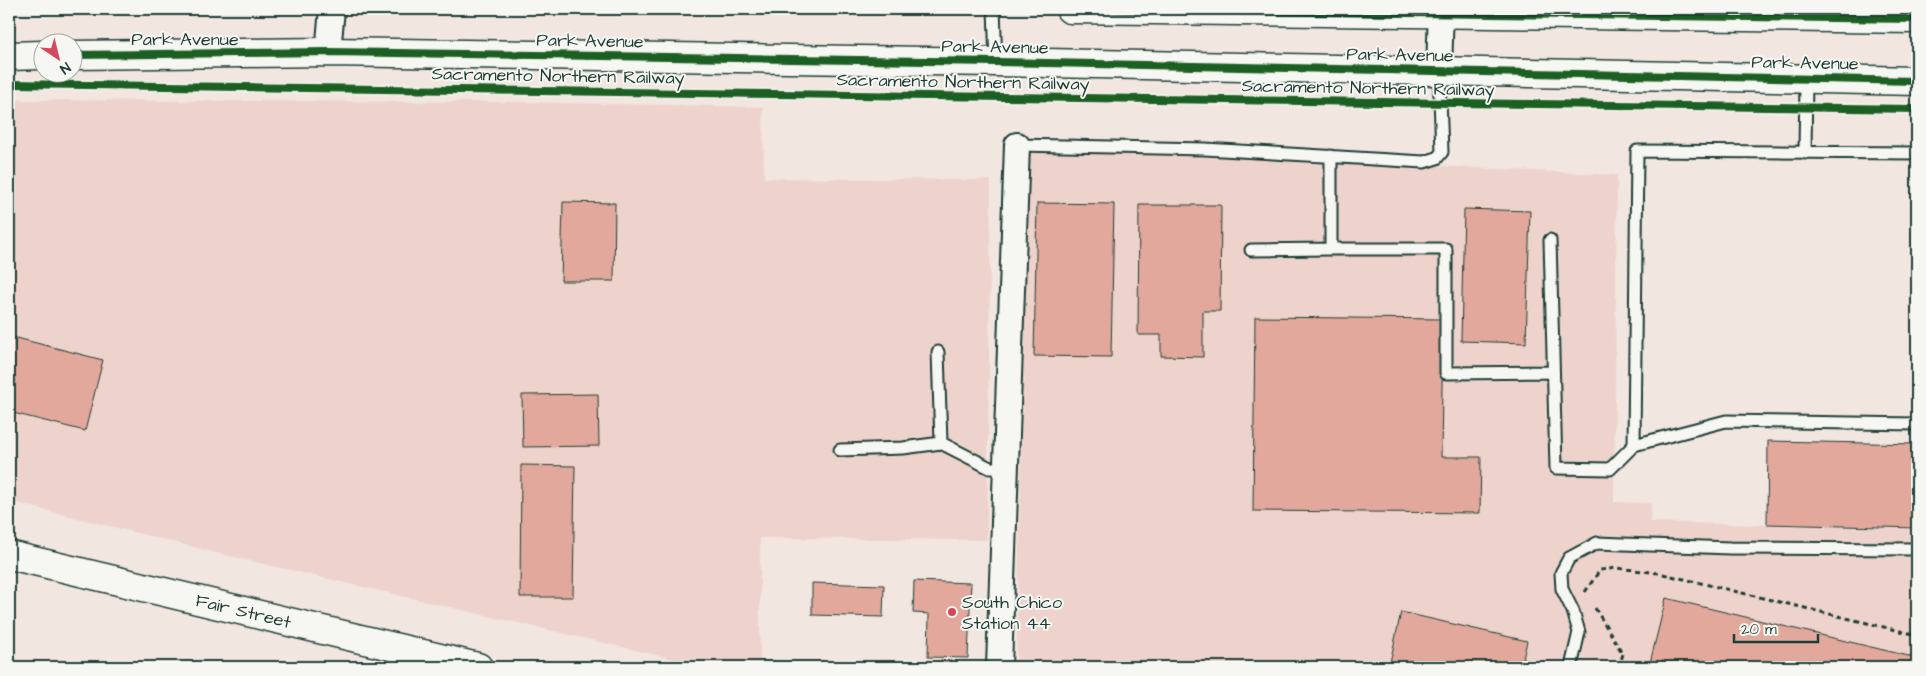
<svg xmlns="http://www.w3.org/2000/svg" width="1926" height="676" viewBox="0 0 1926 676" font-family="'Architects Daughter',sans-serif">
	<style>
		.built { fill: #edd3cc }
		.building { fill: #e1a89b; stroke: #1f3d34 }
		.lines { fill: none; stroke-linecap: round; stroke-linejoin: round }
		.lane-casing { stroke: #1f3d34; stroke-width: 15 }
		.street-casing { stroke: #1f3d34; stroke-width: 28 }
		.secondary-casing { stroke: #1f3d34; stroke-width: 31 }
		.path { stroke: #1f3d34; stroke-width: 3; stroke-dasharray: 5 4; stroke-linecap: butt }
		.lane { stroke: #f6f6f2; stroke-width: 11 }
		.street { stroke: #f6f6f2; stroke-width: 24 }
		.secondary { stroke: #f6f6f2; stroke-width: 28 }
		.cycleway-casing { stroke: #f6f6f2; stroke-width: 11 }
		.cycleway { stroke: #1b5e20; stroke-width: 8 }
		.poi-dot { fill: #d1495b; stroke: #f6f6f2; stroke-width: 2 }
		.labels { text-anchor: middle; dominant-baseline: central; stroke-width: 4; stroke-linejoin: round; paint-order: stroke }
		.street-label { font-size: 18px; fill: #1f3d34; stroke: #f6f6f2 }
		.poi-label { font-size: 18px; fill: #1f3d34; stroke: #f6f6f2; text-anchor: start }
	</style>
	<rect width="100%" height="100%" fill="#f2e6e1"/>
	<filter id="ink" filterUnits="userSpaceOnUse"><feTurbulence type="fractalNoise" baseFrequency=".02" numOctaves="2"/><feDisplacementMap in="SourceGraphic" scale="10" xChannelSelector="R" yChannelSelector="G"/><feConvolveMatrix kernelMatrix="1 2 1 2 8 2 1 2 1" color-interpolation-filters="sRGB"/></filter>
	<g filter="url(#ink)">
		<path class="built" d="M9,100L520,102L763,107L764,178L991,180L987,540L760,538V667H708L221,554L9,501Z
			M1029,153L1228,155L1617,175L1614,502L1651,503L1650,522L1917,529V667H1016Z"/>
		<path class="building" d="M563,202L615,203L614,281H561Z
			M1037,203L1114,204L1111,357L1034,356Z
			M1139,205H1221L1220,311H1203V357L1161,356V335H1138Z
			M1464,209L1530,211L1526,343L1461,341Z
			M1255,317L1443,319L1441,457H1481L1480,513L1253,511Z
			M9,336L103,360L85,431L9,412Z
			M598,394L599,446L523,447L522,395Z
			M1768,441L1917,444V528L1767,524Z
			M521,465L575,466L573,597H520Z
			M914,581L971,583L968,658L928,657L929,614L913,613Z
			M812,583L884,585L883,617L812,615Z
			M1666,598L1917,658V667H1649Z
			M1401,612L1527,641L1521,667H1389Z"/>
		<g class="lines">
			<g class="lane-casing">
				<path id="lane" d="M994,9L996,62
					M1017,145L1205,149L1424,162L1437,158L1442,152L1439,71
					M1805,153L1806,79
					M1917,153L1637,151L1634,445L1726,421L1917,424
					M1550,240L1556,468L1610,469L1634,445
					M1331,249H1446V373L1553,372
					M1251,250L1331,249V156
					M938,352L941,443L990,468H1006
					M840,450L903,448L941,443
					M1571,667L1579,632L1573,611L1562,589L1561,573L1569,558L1597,543L1730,548L1917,549"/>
			</g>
			<g class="street-casing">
				<path id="street" d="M328,52L332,9
					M1439,71L1441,9
					M999,667L1017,145"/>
			</g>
			<g class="secondary-casing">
				<g id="secondary">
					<path d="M1070,9L1917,19"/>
					<path d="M72,55L328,52L996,62L1917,81"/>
					<path d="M9,56L42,55"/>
					<path id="s1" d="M9,555L478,667"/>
				</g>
			</g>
			<path class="path" d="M1585,592L1600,570L1617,568L1659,573L1917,635
				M1595,608L1623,654L1619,667"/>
			<use href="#lane" class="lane"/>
			<use href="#street" class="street"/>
			<use href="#secondary" class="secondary"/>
			<g class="cycleway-casing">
				<path id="cycleway" d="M1070,9L1917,19
					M72,55L328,52L996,62L1917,81
					M9,84L1917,109"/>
			</g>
			<use href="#cycleway" class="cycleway"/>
		</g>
	</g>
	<circle class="poi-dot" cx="952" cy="612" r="5"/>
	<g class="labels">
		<g class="street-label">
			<text x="185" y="39">Park Avenue</text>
			<text transform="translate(590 41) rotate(1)">Park Avenue</text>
			<text transform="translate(995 47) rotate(1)">Park Avenue</text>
			<text transform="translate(1400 55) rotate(1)">Park Avenue</text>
			<text transform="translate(1805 63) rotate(1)">Park Avenue</text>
			<text transform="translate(558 76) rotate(1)">Sacramento Northern Railway</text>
			<text transform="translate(963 82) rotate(1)">Sacramento Northern Railway</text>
			<text transform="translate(1368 88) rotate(1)">Sacramento Northern Railway</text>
			<text stroke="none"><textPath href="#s1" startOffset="241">Fair Street</textPath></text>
		</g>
		<g class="poi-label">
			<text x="962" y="602">South Chico<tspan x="962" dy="21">Station 44</tspan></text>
		</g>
	</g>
	<rect width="1926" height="676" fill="none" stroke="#f6f6f2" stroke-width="30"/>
	<rect x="15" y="15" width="1896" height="646" fill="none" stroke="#1f3d34" stroke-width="2" filter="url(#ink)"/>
	<g transform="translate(58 58) rotate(145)"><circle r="24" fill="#f6f6f2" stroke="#a0aca6"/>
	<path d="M0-4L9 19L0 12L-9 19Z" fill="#d1495b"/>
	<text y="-8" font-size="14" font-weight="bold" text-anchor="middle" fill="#1f3d34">N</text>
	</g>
	<path d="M1734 634v8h84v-8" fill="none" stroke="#1f3d34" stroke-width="2.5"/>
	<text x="1741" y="634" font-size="15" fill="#1f3d34" stroke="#f6f6f2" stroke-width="4" paint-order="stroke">20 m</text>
</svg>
